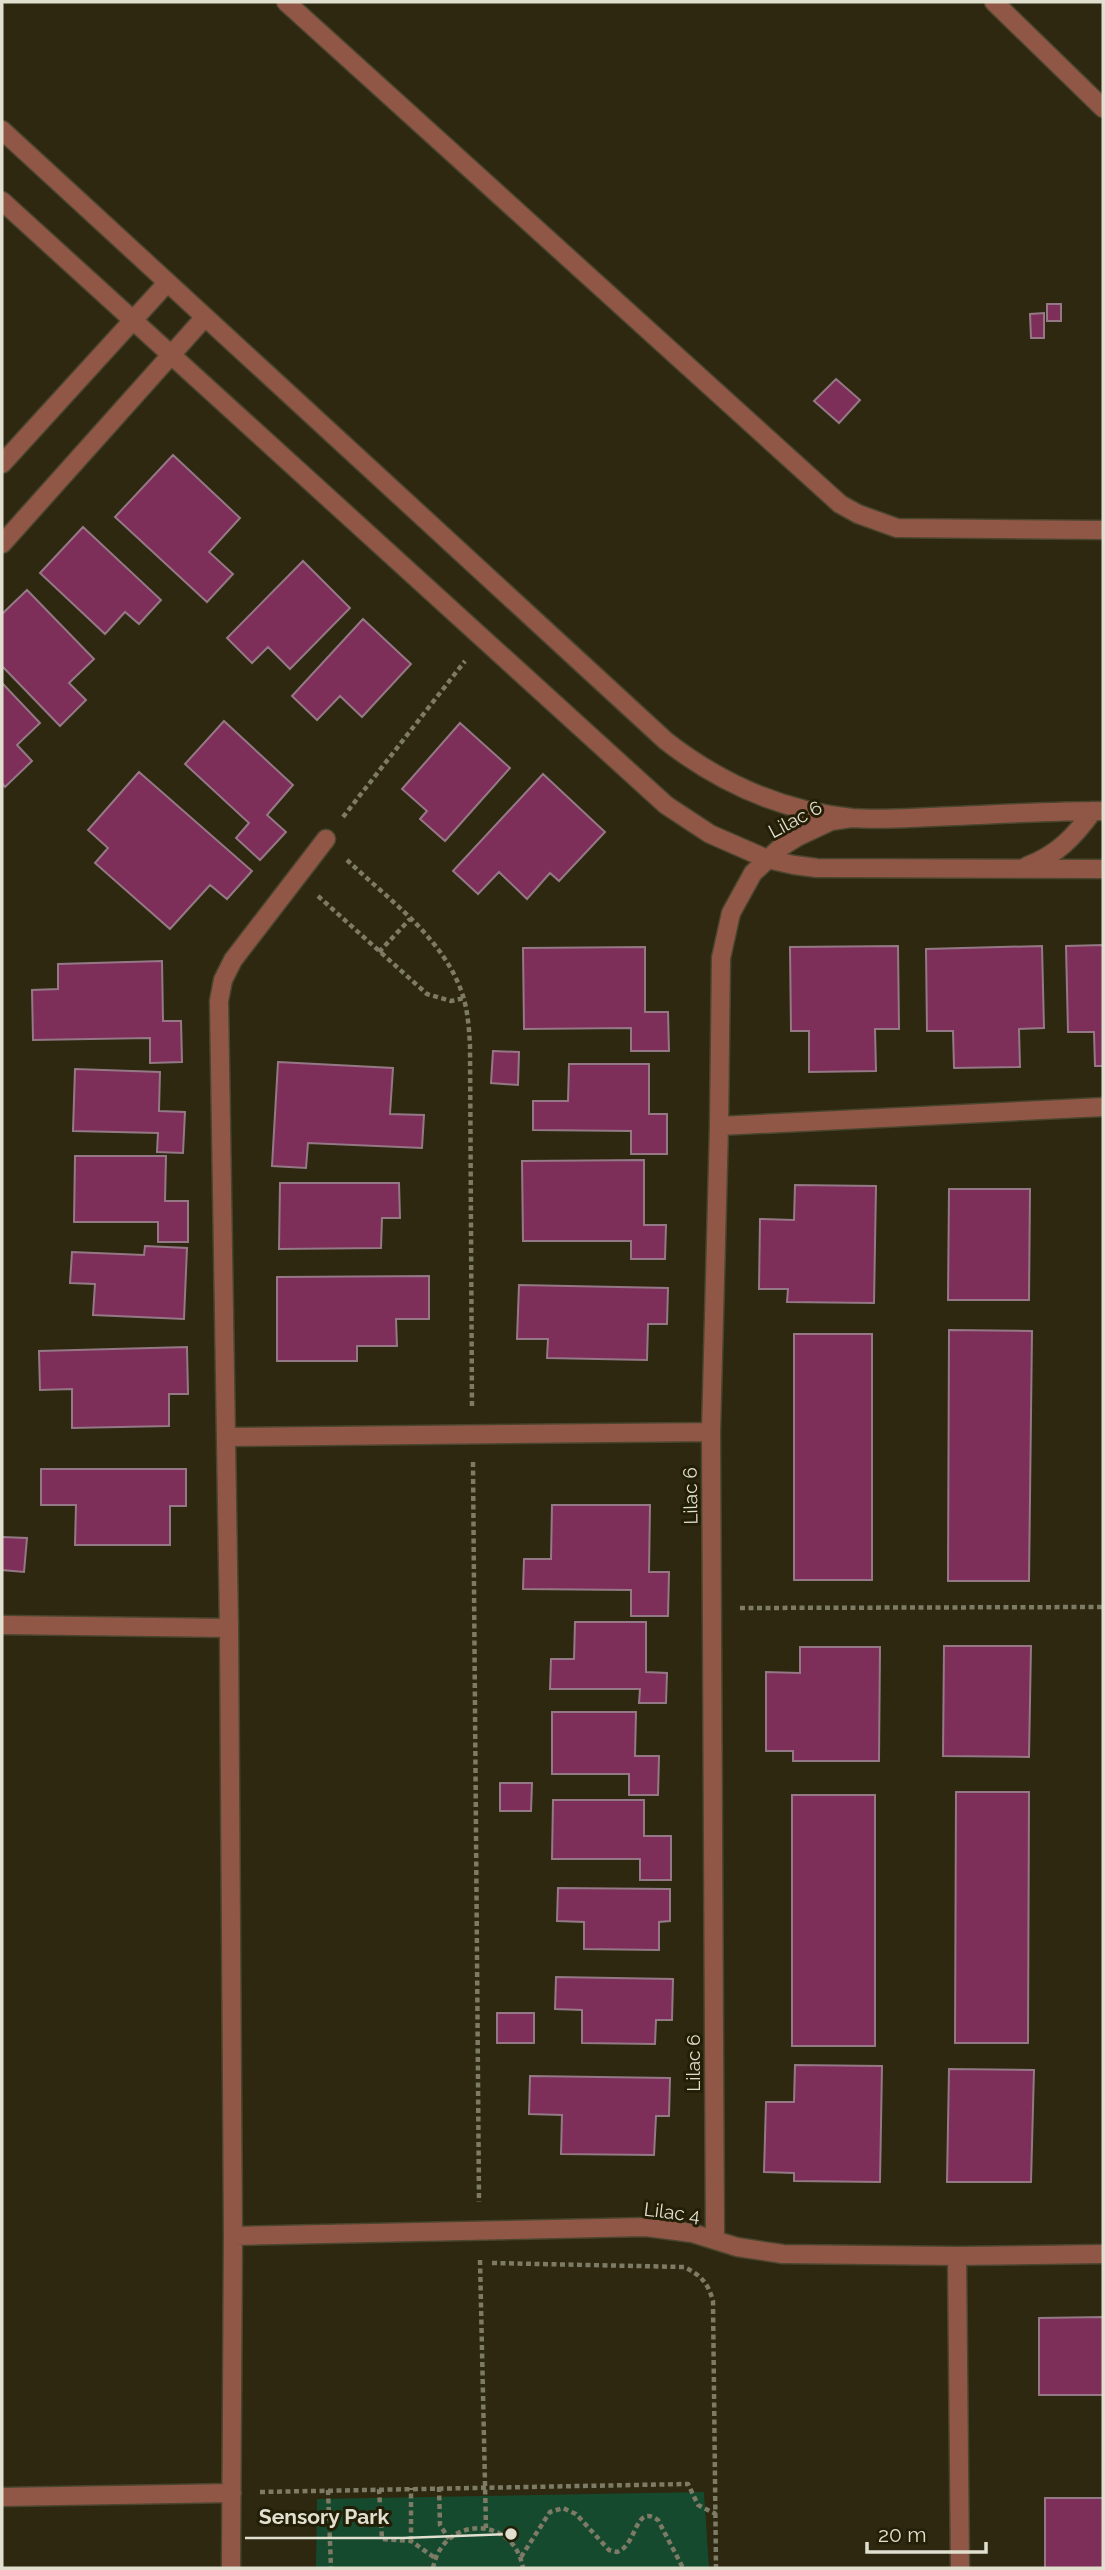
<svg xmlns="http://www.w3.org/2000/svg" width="1105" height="2570" viewBox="0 0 1105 2570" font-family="Raleway,sans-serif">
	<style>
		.green { fill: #154a2e }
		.building { fill: #7d2f5a; stroke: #957885; stroke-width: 2 }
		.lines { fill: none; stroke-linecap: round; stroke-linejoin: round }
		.service-casing { stroke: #4a452e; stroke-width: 21 }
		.minor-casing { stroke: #4a452e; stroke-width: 21 }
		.path { stroke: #7d7a65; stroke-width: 4.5; stroke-dasharray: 5 3.5; stroke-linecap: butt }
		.service { stroke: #905746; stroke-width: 18 }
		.minor { stroke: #905746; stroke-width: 18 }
		.labels { text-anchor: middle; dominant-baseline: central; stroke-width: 6; stroke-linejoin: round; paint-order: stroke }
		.street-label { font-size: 19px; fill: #e1dfcf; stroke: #231f06 }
		.leader { fill: none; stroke: #e1dfcf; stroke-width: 2.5 }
		.callout-dot { fill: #e1dfcf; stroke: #231f06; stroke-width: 2.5 }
		.callout-label { font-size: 21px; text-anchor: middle; font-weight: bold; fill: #e1dfcf; stroke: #231f06; stroke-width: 6; stroke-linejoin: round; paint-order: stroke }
	</style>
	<rect width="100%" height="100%" fill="#2d280f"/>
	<path class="green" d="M704,2492L709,2568H316L317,2499Z"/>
	<path class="building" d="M1047,304H1061V321H1047Z
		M1044,313V338H1031L1030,314Z
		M836,379L860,400L839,423L814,401Z
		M173,455L240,518L209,552L233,574L207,602L115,517Z
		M83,527L161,600L139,624L125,612L105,634L40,573Z
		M303,561L350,608L290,669L268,647L252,663L227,638Z
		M27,590L94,659L69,683L86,700L60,726L2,666V614Z
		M363,619L411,664L362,717L340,696L317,720L292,696Z
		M2,683L40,723L17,745L32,761L5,787L2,783Z
		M224,721L293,785L267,815L286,832L260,860L236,838L249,823L185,764Z
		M460,723L510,768L445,841L420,819L427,811L402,789Z
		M139,772L252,871L227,899L210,885L170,929L95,863L108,848L88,830Z
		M543,774L605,832L559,881L550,873L527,899L499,872L478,894L453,871Z
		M1103,945V1066H1095L1094,1032H1068L1066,946Z
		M898,946L899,1029H875L876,1071L809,1072V1031H791L790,947Z
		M1042,946L1044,1028L1019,1029L1020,1067L954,1068L953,1031H927L926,949Z
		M645,947V1012H668L669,1051H631V1028L524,1029L523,948Z
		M162,961L163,1021H181L182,1062L150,1063V1038L33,1040L32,990L58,989V964Z
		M493,1051L519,1052L518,1085L491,1083Z
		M278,1062L393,1068L390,1114L424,1115L422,1148L308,1143L306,1168L272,1166Z
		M569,1064H649V1114H667V1154H631V1131L533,1130V1101H568Z
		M75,1069L160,1072L159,1111L185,1112L183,1153L157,1152L158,1133L73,1131Z
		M75,1156H166L165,1201H188V1242H158V1222H74Z
		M644,1160V1225H666L665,1259H631V1241H523L522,1161Z
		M280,1183H399L400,1218H382L381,1248L279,1249Z
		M795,1185L876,1186L874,1303L787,1302L788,1289H759L760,1219L794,1220Z
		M949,1189H1030L1029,1300H948Z
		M145,1246L187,1248L184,1319L93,1315L95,1284L70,1283L72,1252L144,1255Z
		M429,1276V1319H396L397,1346H357V1361H277V1277Z
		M519,1285L668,1288L667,1324H648L647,1360L547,1358L548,1339H517Z
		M949,1330L1032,1331L1029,1581H948Z
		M794,1334H872V1580H794Z
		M187,1347L188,1394H169V1426L72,1428V1389L40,1390L39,1351Z
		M41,1469H186V1506H170V1545H75L76,1505H41Z
		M552,1505H650L649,1572H669L668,1616H631V1590L523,1589L524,1559H551Z
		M2,1537L27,1538L24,1572L2,1570Z
		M575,1622H646V1672L667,1673L666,1703H639L640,1689H550L551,1659H574Z
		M944,1646H1031L1029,1757L943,1756Z
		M800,1647H880L879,1761H793V1751H766V1672L800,1673Z
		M552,1712H636L635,1756H659L658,1795H629V1774H552Z
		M500,1783H532L531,1811H500Z
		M956,1792H1029L1028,2043H955Z
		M792,1795H875V2046H792Z
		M553,1800H644V1836H671V1880H640V1859H552Z
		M558,1888L670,1889V1921L659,1922V1950L584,1949V1922L557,1921Z
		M556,1977L673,1979L672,2020H656L655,2044L582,2043V2010L555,2009Z
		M497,2013H534V2043H497Z
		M795,2065L882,2066L880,2182L794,2181V2173L764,2172L766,2102H794Z
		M949,2069L1034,2070L1031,2182H947Z
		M530,2076L670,2078L669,2116H656L654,2155L561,2154L562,2115L529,2114Z
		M1103,2317V2395H1039V2318Z
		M1045,2498H1103V2568H1045Z"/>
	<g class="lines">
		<g class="service-casing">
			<path id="service" d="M286,2L840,504L858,514L897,528L1103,530
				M994,2L1103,108"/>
		</g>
		<g class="minor-casing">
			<path id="minor" d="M2,130L666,741C720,783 783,811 852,818C878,820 905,818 932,817C989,815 1046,811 1103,811
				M2,201C224,401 444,605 666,805L710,834L767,859L794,865L817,868L1103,869
				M2,464L167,283
				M2,544L205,317
				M1027,866C1057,855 1074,837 1093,811
				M719,1126L1103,1107
				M227,1437L711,1432
				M2,1625L229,1628
				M233,2236L646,2227L692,2233L737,2247L783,2254L957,2256L1103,2254
				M715,2240L711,1432L719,1126L721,958L731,913L753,873L781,847L797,837L831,821L851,818
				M957,2256L960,2568
				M2,2497L232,2493
				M231,2568L233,2236L229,1628L219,1001L223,980L233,960L326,839"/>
		</g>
		<path class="path" d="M343,817L465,661
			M347,860C389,900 445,939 463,996C468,1012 469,1029 470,1045L472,1408
			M318,896L427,994L451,1001L464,998
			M379,952L410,919
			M473,1462L479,2202
			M740,1608L1103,1607
			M480,2260L486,2528
			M492,2263L684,2267C701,2275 708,2283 713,2301L716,2568
			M439,2487L440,2525L449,2539
			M379,2489L382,2539L411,2541L435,2558
			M328,2490L331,2568
			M260,2492L688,2484L698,2505L716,2514
			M411,2541V2488
			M521,2557L550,2512L563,2508L576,2514L609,2550L617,2552C638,2545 634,2503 658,2520L683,2568
			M433,2568C443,2515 514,2515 523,2568"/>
		<use href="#service" class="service"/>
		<use href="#minor" class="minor"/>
	</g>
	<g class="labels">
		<g class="street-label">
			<text transform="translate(795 819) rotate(-28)">Lilac 6</text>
			<text transform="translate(690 1496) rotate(-91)">Lilac 6</text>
			<text transform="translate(693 2063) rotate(-90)">Lilac 6</text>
			<text transform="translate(672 2212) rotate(7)">Lilac 4</text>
		</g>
	</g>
	<path class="leader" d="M511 2534L403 2538H245"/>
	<circle class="callout-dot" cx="511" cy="2534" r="7"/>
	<g class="callout-label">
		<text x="324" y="2524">Sensory Park</text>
	</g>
	<rect width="1105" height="2570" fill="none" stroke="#e1dfcf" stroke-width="7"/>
	<path d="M867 2542v10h119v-10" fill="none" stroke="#e1dfcf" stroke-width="3.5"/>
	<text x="878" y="2542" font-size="21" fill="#e1dfcf" stroke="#231f06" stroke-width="5" paint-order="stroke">20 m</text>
</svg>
